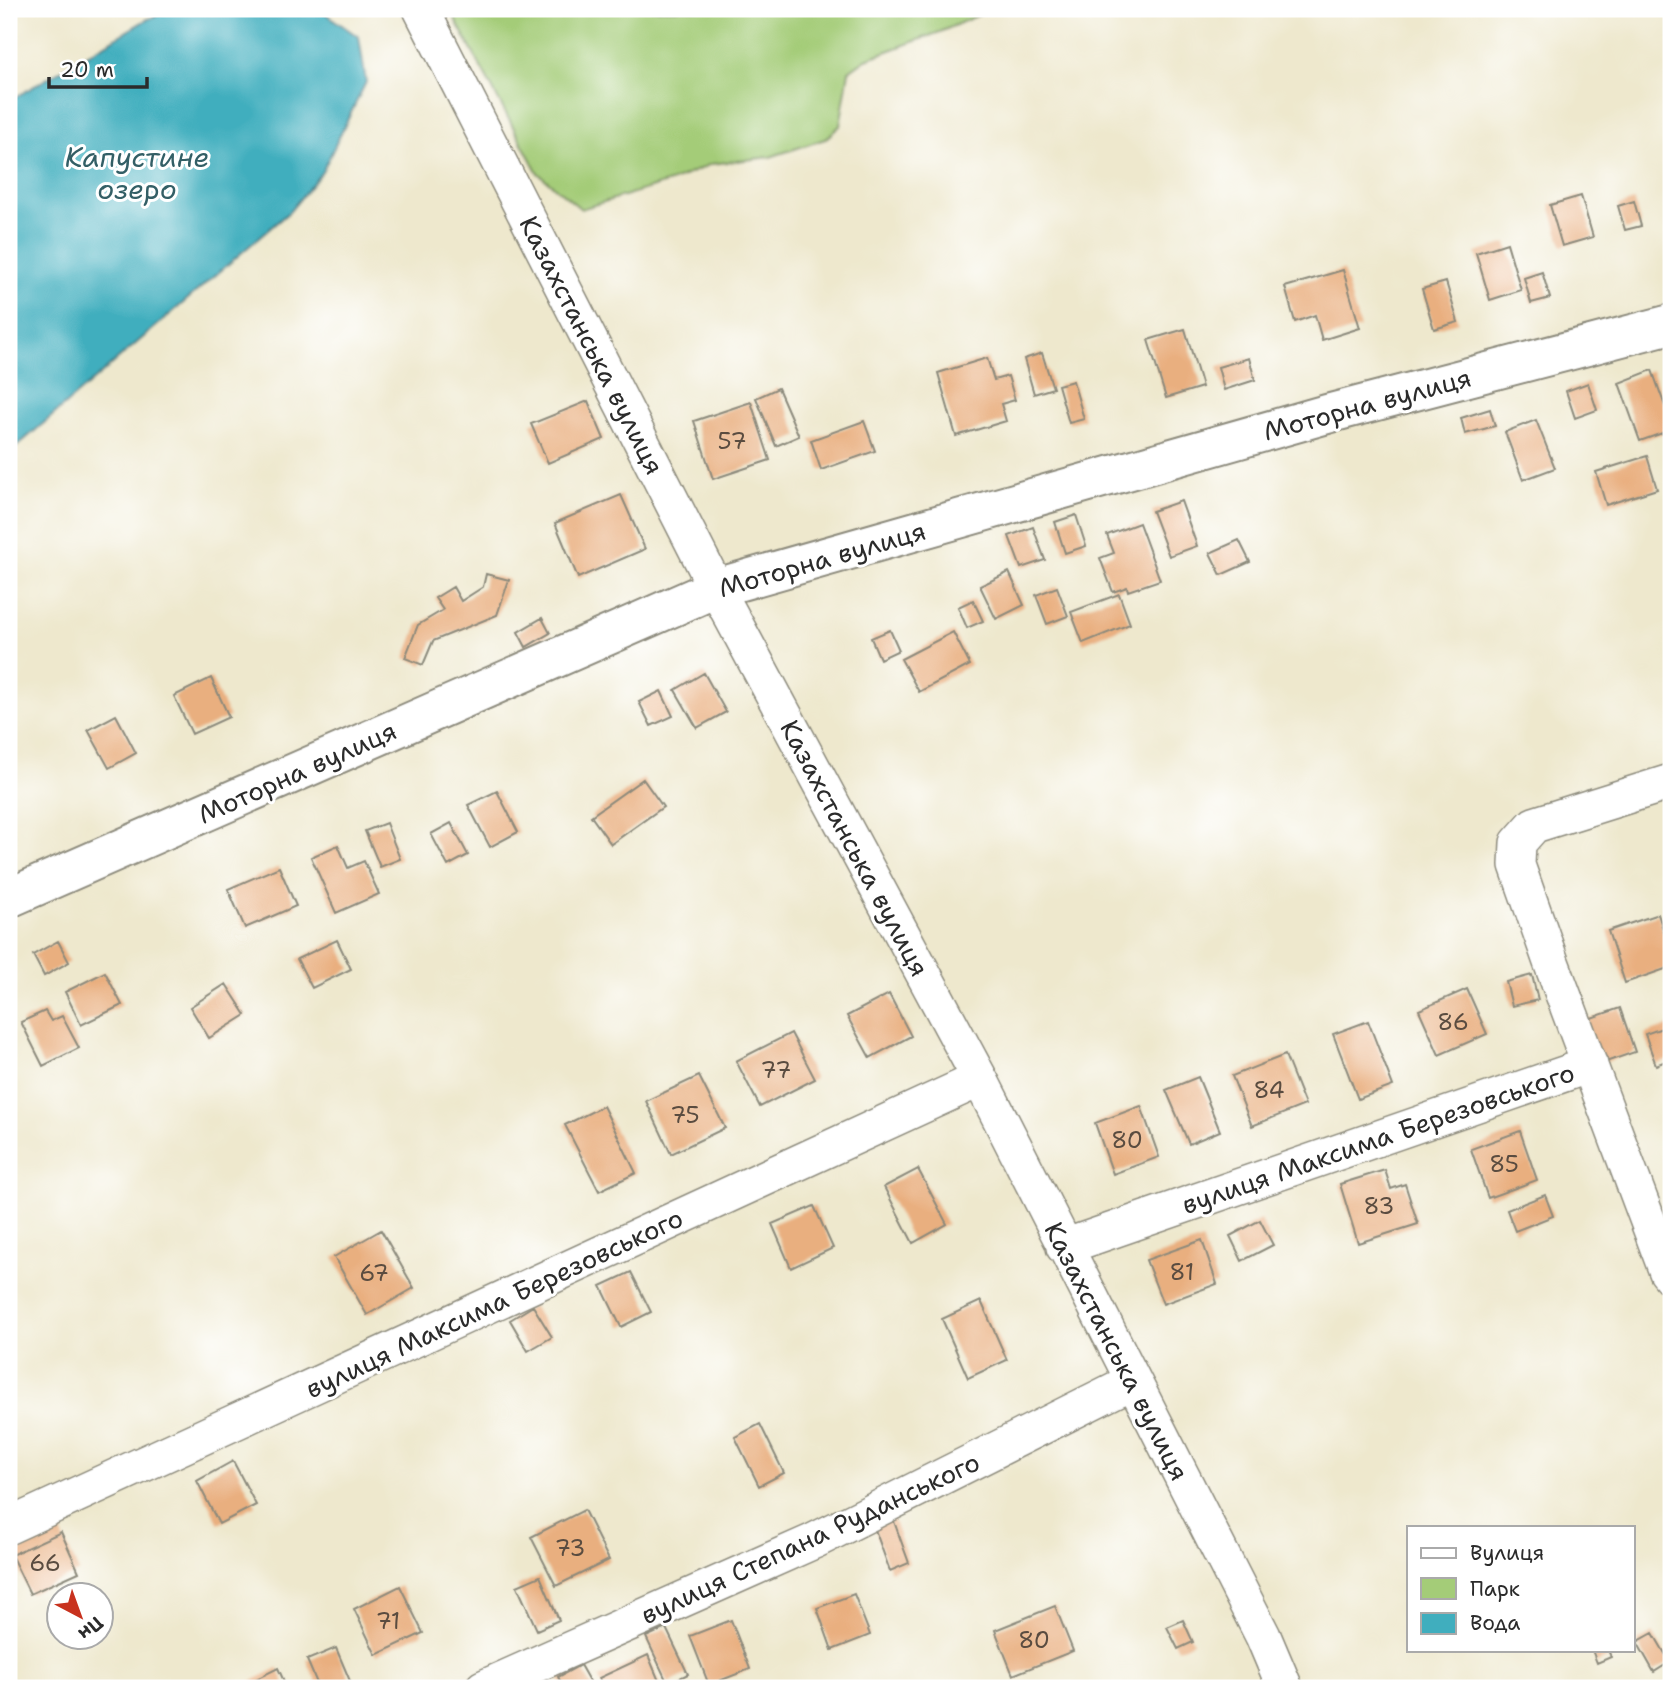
<svg xmlns="http://www.w3.org/2000/svg" width="1680" height="1697" viewBox="0 0 1680 1697" font-family="'Shantell Sans',sans-serif">
	<style>
		.green { fill: #a4cc78; stroke: #687c52; stroke-width: 2 }
		.water { fill: #40aebe; stroke: #366c74; stroke-width: 2 }
		.building { fill: #e9af7f }
		.lines { fill: none; stroke-linecap: round; stroke-linejoin: round }
		.street-casing { stroke: #8c8a7c; stroke-width: 38 }
		.secondary-casing { stroke: #8c8a7c; stroke-width: 42 }
		.street { stroke: #fff; stroke-width: 35 }
		.secondary { stroke: #fff; stroke-width: 38 }
		.labels { text-anchor: middle; dominant-baseline: central; stroke-width: 6; stroke-linejoin: round; paint-order: stroke }
		.number-label { font-size: 23px; fill: #5a4c40 }
		.street-label { font-size: 26px; fill: #2b2b2b; stroke: #fff }
		.water-label { font-size: 28px; font-style: italic; fill: #335f66; stroke: #fff }
	</style>
	<rect width="100%" height="100%" fill="#fff"/>
	<filter id="ink" filterUnits="userSpaceOnUse"><feTurbulence type="fractalNoise" baseFrequency=".0143" numOctaves="2"/><feDisplacementMap in="SourceGraphic" scale="14" xChannelSelector="R" yChannelSelector="G"/><feConvolveMatrix kernelMatrix="1 2 1 2 8 2 1 2 1" color-interpolation-filters="sRGB"/></filter>
	<filter id="wash" filterUnits="userSpaceOnUse"><feTurbulence type="fractalNoise" baseFrequency=".00686" numOctaves="4" result="noise"/><feDisplacementMap in="SourceGraphic" scale="28" xChannelSelector="R" yChannelSelector="G"/><feGaussianBlur stdDeviation="1.57" result="paint"/><feColorMatrix in="noise" values="0 0 0 0 0 0 0 0 0 0 0 0 0 0 0 0 0 1.4 0 .05"/><feComposite in="paint" operator="in"/></filter>
	<g filter="url(#wash)">
		<rect width="100%" height="100%" fill="#eee8cd"/>
		<path class="green" d="M452,9H992L940,32L866,59L849,71L840,126L825,139L770,157L711,164L673,181L581,209L538,173L456,21Z"/>
		<path class="water" d="M172,9H307L323,12L359,37L366,82L322,172L290,211L9,453V101L146,20Z"/>
		<g id="blocks">
			<path class="building" d="M1581,196L1593,237L1562,246L1550,205Z
				M1634,201L1641,226L1625,230L1618,206Z
				M1507,243L1521,290L1490,300L1476,253Z
				M1343,270L1360,328L1322,340L1315,315L1295,322L1285,287Z
				M1542,272L1550,298L1531,303L1524,278Z
				M1446,282L1458,322L1434,329L1422,289Z
				M1185,329L1202,387L1166,398L1148,340Z
				M1042,353L1053,388L1034,394L1024,359Z
				M987,358L994,380L1008,376L1015,400L1001,404L1006,421L956,436L938,373Z
				M1249,358L1255,380L1224,390L1218,367Z
				M1652,370L1671,423V430L1640,441L1619,383Z
				M1073,381L1084,419L1069,423L1058,385Z
				M1588,383L1597,410L1575,418L1566,391Z
				M778,388L799,436L776,446L756,398Z
				M588,401L604,439L548,463L531,424Z
				M751,402L770,460L713,479L694,421Z
				M1490,409L1495,426L1465,434L1461,418Z
				M1536,420L1555,468L1523,480L1505,432Z
				M864,421L875,451L821,470L811,440Z
				M1647,456L1657,489L1606,505L1596,472Z
				M621,495L645,549L578,578L555,523Z
				M1181,501L1197,546L1169,556L1152,511Z
				M1076,515L1086,546L1065,553L1055,522Z
				M1139,523L1160,580L1128,591L1127,587L1113,592L1100,558L1114,553L1107,535Z
				M1033,527L1045,560L1021,568L1009,536Z
				M1239,540L1250,562L1221,575L1210,553Z
				M1009,572L1024,605L996,619L980,586Z
				M486,574L509,580L497,615L433,641L423,665L405,658L418,625L443,610L435,598L453,587L461,601L483,587Z
				M1057,587L1068,616L1047,624L1036,595Z
				M1119,594L1130,624L1083,643L1071,612Z
				M973,600L983,621L967,628L958,607Z
				M542,618L550,633L526,647L518,632Z
				M890,630L899,650L880,659L871,638Z
				M953,632L970,665L919,692L901,659Z
				M704,673L726,712L697,728L675,690Z
				M211,678L229,717L192,734L174,696Z
				M661,691L673,716L651,726L639,702Z
				M116,715L136,753L109,768L88,730Z
				M643,779L663,807L611,844L591,816Z
				M497,791L518,832L490,847L468,805Z
				M386,823L400,859L380,867L365,831Z
				M451,823L468,855L448,866L431,834Z
				M338,845L348,868L364,861L379,894L336,913L311,857Z
				M279,867L296,906L245,928L228,889Z
				M1658,914L1671,954V967L1625,983L1608,931Z
				M337,940L351,969L312,988L297,959Z
				M58,941L69,962L44,976L33,955Z
				M105,972L122,1005L81,1025L65,992Z
				M1532,975L1538,1000L1512,1006L1506,982Z
				M226,984L246,1015L209,1038L190,1007Z
				M1467,989L1487,1034L1439,1055L1419,1010Z
				M889,994L911,1036L870,1058L847,1016Z
				M1620,1008L1635,1052L1600,1064L1585,1020Z
				M45,1011L51,1021L62,1016L79,1048L43,1066L21,1022Z
				M1368,1021L1393,1086L1358,1099L1333,1034Z
				M1671,1025V1059L1656,1065L1645,1034Z
				M791,1033L815,1079L760,1107L736,1061Z
				M1285,1055L1305,1105L1252,1126L1232,1076Z
				M699,1076L725,1128L671,1154L646,1101Z
				M1198,1077L1220,1131L1189,1144L1166,1090Z
				M603,1106L636,1173L599,1191L565,1125Z
				M1141,1106L1159,1157L1113,1174L1095,1123Z
				M1520,1131L1537,1180L1488,1198L1471,1149Z
				M918,1169L947,1224L913,1243L884,1187Z
				M1385,1170L1391,1189L1405,1184L1418,1224L1358,1243L1340,1184Z
				M1545,1195L1553,1216L1515,1231L1507,1210Z
				M814,1206L833,1248L791,1268L772,1224Z
				M1260,1220L1273,1245L1242,1261L1230,1236Z
				M381,1230L414,1288L367,1315L334,1257Z
				M1202,1240L1217,1284L1163,1304L1146,1260Z
				M631,1272L651,1312L621,1327L601,1286Z
				M981,1301L1007,1360L968,1378L942,1319Z
				M533,1306L552,1337L528,1351L510,1320Z
				M760,1424L784,1473L759,1486L735,1437Z
				M233,1461L256,1505L219,1524L197,1481Z
				M584,1510L609,1560L556,1586L531,1537Z
				M892,1516L909,1563L890,1571L873,1524Z
				M61,1532L79,1572L30,1594L11,1555Z
				M540,1576L559,1620L537,1630L517,1586Z
				M400,1586L423,1633L376,1655L354,1609Z
				M854,1594L870,1635L832,1650L817,1608Z
				M1055,1606L1073,1651L1013,1675L995,1630Z
				M731,1620L750,1669L709,1685L690,1636Z
				M1183,1620L1193,1642L1178,1649L1167,1627Z
				M666,1628L688,1674L668,1684L646,1637Z
				M1653,1633L1670,1662L1654,1672L1637,1642Z
				M336,1648L353,1688H319L307,1660Z
				M1592,1650H1608L1611,1657L1597,1663Z
				M648,1655L662,1688H603L599,1678Z
				M580,1665L593,1688H564L558,1677Z
				M278,1668L287,1688H246L244,1685Z"/>
		</g>
	</g>
	<g filter="url(#ink)">
		<use href="#blocks" fill-opacity="0" stroke="#8c8a7c" stroke-width="2"/>
		<g class="lines">
			<g class="street-casing">
				<path id="street" d="M421,9L716,588L980,1079L1263,1636L1285,1688
					M1671,782L1534,825L1518,843L1517,865L1551,962L1667,1272L1671,1277
					M1064,1247L1590,1065
					M9,1526L980,1079
					M483,1688L814,1541L1133,1381"/>
			</g>
			<g class="secondary-casing">
				<path id="secondary" d="M9,898L716,588L1327,414L1671,324"/>
			</g>
			<use href="#street" class="street"/>
			<use href="#secondary" class="secondary"/>
		</g>
	</g>
	<g class="labels">
		<g class="number-label">
			<text x="732" y="441">57</text>
			<text x="1453" y="1022">86</text>
			<text x="776" y="1070">77</text>
			<text x="1269" y="1090">84</text>
			<text x="685" y="1115">75</text>
			<text x="1127" y="1140">80</text>
			<text x="1504" y="1164">85</text>
			<text x="1379" y="1206">83</text>
			<text x="1182" y="1272">81</text>
			<text x="374" y="1273">67</text>
			<text x="570" y="1548">73</text>
			<text x="45" y="1563">66</text>
			<text x="388" y="1621">71</text>
			<text x="1034" y="1640">80</text>
		</g>
		<g class="street-label">
			<text transform="translate(592 345) rotate(63)">Казахстанська вулиця</text>
			<text transform="translate(1367 404) rotate(-15)">Моторна вулиця</text>
			<text transform="translate(822 559) rotate(-16)">Моторна вулиця</text>
			<text transform="translate(297 772) rotate(-24)">Моторна вулиця</text>
			<text transform="translate(855 848) rotate(62)">Казахстанська вулиця</text>
			<text transform="translate(1378 1138) rotate(-19)">вулиця Максима Березовського</text>
			<text transform="translate(494 1303) rotate(-25)">вулиця Максима Березовського</text>
			<text transform="translate(1117 1351) rotate(63)">Казахстанська вулиця</text>
			<text transform="translate(810 1538) rotate(-25)">вулиця Степана Руданського</text>
		</g>
		<g class="water-label">
			<text x="137" y="157">Капустине<tspan x="137" dy="32">озеро</tspan></text>
		</g>
	</g>
	<rect width="1680" height="1697" fill="none" stroke="#fff" stroke-width="35"/>
	<rect x="1407" y="1526" width="228" height="126" fill="#ffffff" stroke="#aaaaaa" stroke-width="2"/>
	<rect x="1421" y="1548" width="35" height="10" fill="#ffffff" stroke="#aaaaaa" stroke-width="2"/>
	<text x="1470" y="1560" font-size="21" fill="#2b2b2b">Вулиця</text>
	<rect x="1421" y="1578" width="35" height="21" fill="#a4cc78" stroke="#aaaaaa" stroke-width="2"/>
	<text x="1470" y="1596" font-size="21" fill="#2b2b2b">Парк</text>
	<rect x="1421" y="1613" width="35" height="21" fill="#40aebe" stroke="#aaaaaa" stroke-width="2"/>
	<text x="1470" y="1630" font-size="21" fill="#2b2b2b">Вода</text>
	<g transform="translate(80 1616) rotate(139)"><circle r="33" fill="#ffffff" stroke="#aaaaaa" stroke-width="2"/>
	<path d="M0-5L12 26L0 18L-12 26Z" fill="#c8321e"/>
	<text y="-10" font-size="19" font-weight="bold" text-anchor="middle" fill="#2b2b2b">Пн</text>
	</g>
	<path d="M49 77v10h98v-10" fill="none" stroke="#2b2b2b" stroke-width="3.5"/>
	<text x="60" y="77" font-size="21" fill="#2b2b2b" stroke="#ffffff" stroke-width="5" paint-order="stroke">20 m</text>
</svg>
